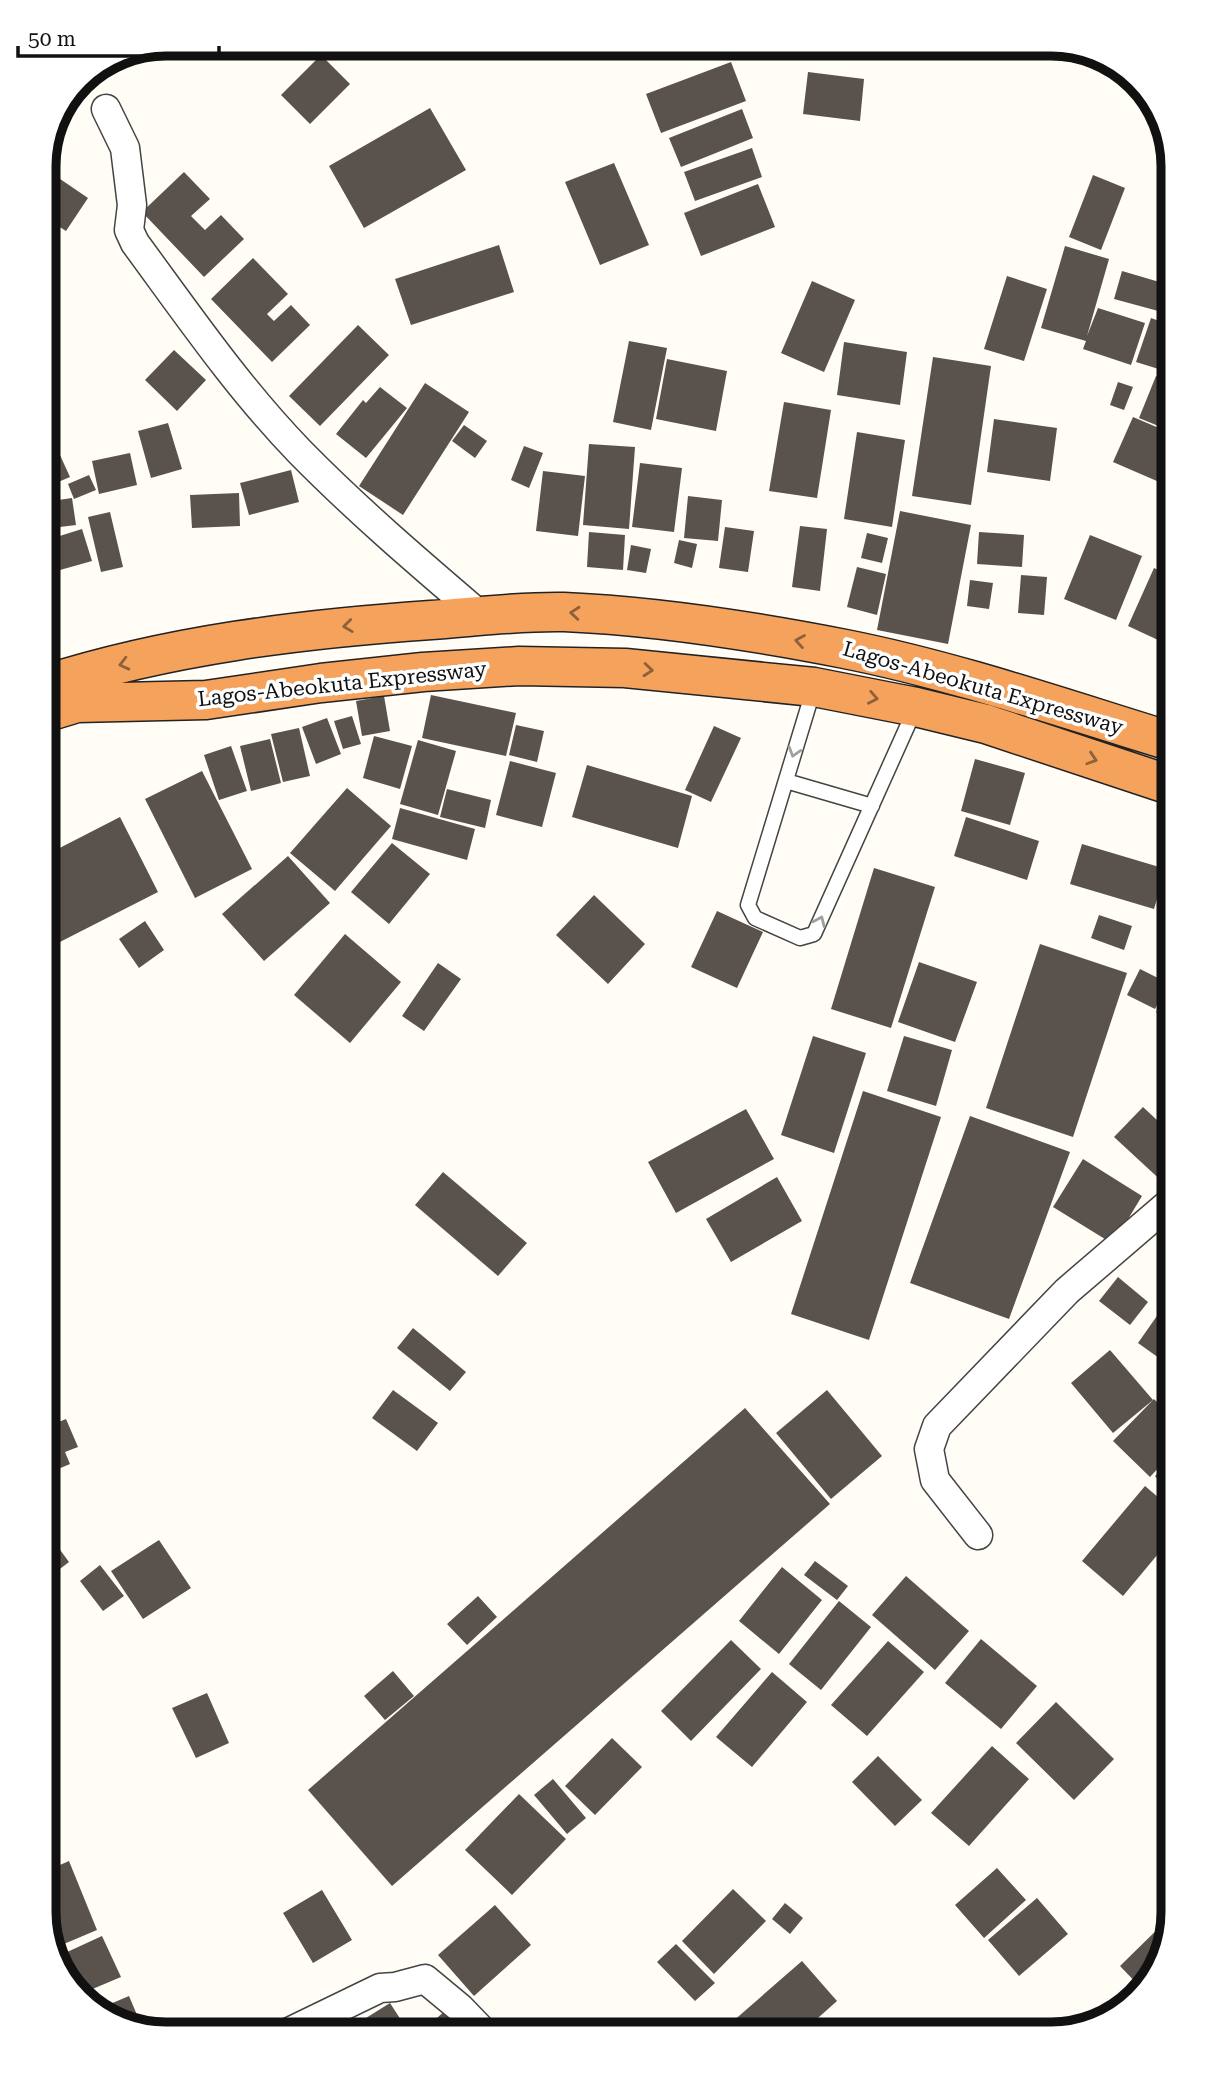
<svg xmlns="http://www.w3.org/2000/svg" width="1217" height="2078" viewBox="0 0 1217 2078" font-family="'Roboto Serif',serif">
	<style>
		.building { fill: #5a524d }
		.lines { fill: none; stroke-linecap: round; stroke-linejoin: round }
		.lane-casing { stroke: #444; stroke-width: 17 }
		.street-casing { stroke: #444; stroke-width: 31 }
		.highway-casing { stroke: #222; stroke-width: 41 }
		.lane { stroke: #fff; stroke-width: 14 }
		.street { stroke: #fff; stroke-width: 28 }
		.highway { stroke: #f5a25d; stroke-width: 38 }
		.oneway { stroke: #8e613b }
		.oneway2 { stroke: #a0a0a0 }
		.labels { text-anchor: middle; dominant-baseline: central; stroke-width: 7; stroke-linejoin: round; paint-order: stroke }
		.street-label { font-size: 21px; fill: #111; stroke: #fff }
		.rim { fill: none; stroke: #111; stroke-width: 9 }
	</style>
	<rect width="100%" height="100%" fill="#fffdf5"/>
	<path class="building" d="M321,55L350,84L310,124L281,95Z
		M731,62L746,101L661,133L646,94Z
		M808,72L864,79L860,121L803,114Z
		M430,108L466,170L364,228L329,166Z
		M742,109L753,138L681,167L669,138Z
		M752,148L762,177L695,201L684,172Z
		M614,163L649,245L600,265L565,182Z
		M44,168L88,198L66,231L44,217Z
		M184,172L210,199L191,216L205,230L221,215L244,239L204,277L142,212Z
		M1093,175L1125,188L1101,250L1069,237Z
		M758,184L775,227L701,256L684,213Z
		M499,245L514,292L411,325L395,279Z
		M1065,246L1109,259L1087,336L1098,308L1145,323L1131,365L1083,349L1086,341L1041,328Z
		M253,258L288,294L267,314L274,321L291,305L310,325L272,362L211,299Z
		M1122,271L1173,286V315L1114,299Z
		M1007,276L1047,289L1024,361L984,349Z
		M812,281L855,300L824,372L781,353Z
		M1151,318L1173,326V345L1165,371L1136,362Z
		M358,325L389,355L320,426L289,396Z
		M629,341L667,348L651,430L613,422Z
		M844,342L907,352L900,405L837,395Z
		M174,350L206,380L177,411L145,380Z
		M933,357L991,366L971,505L912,496Z
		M667,359L727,371L716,431L656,419Z
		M1156,376L1173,383V432L1139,418Z
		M1118,382L1133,387L1124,410L1110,405Z
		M425,383L469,412L403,515L359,486Z
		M380,387L407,408L366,458L336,434L363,400L366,403Z
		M784,402L831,410L817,498L769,491Z
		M1133,417L1173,434V488L1113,462Z
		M994,419L1057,428L1050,481L987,472Z
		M44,420L70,477L44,488Z
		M168,423L182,469L151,478L138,431Z
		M464,425L487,441L475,458L452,441Z
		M857,432L905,440L892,527L844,519Z
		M589,444L635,447L629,529L583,525Z
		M524,446L543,453L529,488L511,480Z
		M130,453L137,485L99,494L92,461Z
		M640,463L682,468L674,532L632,527Z
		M291,470L299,502L249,515L240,483Z
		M543,471L585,476L578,536L536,531Z
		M89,475L96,490L74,499L68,484Z
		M239,493L240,526L192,528L190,495Z
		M688,496L722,500L718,541L684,538Z
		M72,498L76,525L44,529V502Z
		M900,511L971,525L948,644L877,630Z
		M110,512L123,567L101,572L88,517Z
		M800,526L827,529L820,591L792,587Z
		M725,527L754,531L748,572L719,568Z
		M82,529L92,561L60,570L50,539Z
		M589,532L625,535L623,570L587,567Z
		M979,532L1024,535L1022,567L977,564Z
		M867,533L888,538L882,563L861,558Z
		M1090,535L1142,556L1116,620L1064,599Z
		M679,540L697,544L692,568L674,563Z
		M631,545L651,549L646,573L627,570Z
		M857,567L886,574L877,615L847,607Z
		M1154,568L1173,577V647L1128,626Z
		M1021,575L1047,577L1044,615L1018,613Z
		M970,580L993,583L989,609L967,606Z
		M431,695L516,713L506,756L422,738Z
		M384,696L390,731L362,736L356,701Z
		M352,716L361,744L343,749L334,721Z
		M327,718L341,754L316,764L302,727Z
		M516,725L544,731L537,762L509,755Z
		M714,726L741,738L711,802L685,790Z
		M299,728L310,776L283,782L271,734Z
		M374,736L412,746L400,789L363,778Z
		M270,739L281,783L251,791L240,746Z
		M418,740L456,751L438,815L400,804Z
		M231,746L247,791L219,800L204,755Z
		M975,759L1025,773L1010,825L961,811Z
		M510,761L556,773L542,827L496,815Z
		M587,765L692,796L678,848L572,817Z
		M202,771L252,869L195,898L145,799Z
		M347,788L391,826L335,891L290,853Z
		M447,789L491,800L485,828L440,817Z
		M400,808L475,829L467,860L392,839Z
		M120,817L158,892L52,946L44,931V856Z
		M966,817L1039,841L1027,880L954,856Z
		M392,843L430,874L389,924L351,892Z
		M1082,844L1166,869L1154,909L1070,884Z
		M288,856L330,903L264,961L222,914Z
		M874,868L935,887L891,1028L831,1009Z
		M594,895L645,944L608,984L556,935Z
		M717,911L763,932L737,988L691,967Z
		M1099,915L1132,926L1124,950L1091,938Z
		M145,921L164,950L139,968L119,939Z
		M345,934L401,982L350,1043L294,995Z
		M1173,938V964L1161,955Z
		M1040,944L1127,973L1073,1137L986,1108Z
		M919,962L977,982L955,1042L898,1022Z
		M438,963L461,979L424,1031L402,1016Z
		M1140,969L1168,983L1155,1009L1127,995Z
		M1173,990V1025L1156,1012Z
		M813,1036L866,1053L834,1153L781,1135Z
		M904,1036L952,1050L936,1106L887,1091Z
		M863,1091L941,1117L869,1340L791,1314Z
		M1143,1107L1173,1135V1179L1167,1186L1114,1137Z
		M746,1109L774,1159L676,1213L648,1162Z
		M970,1116L1070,1152L1009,1319L910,1283Z
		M1083,1159L1142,1196L1113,1244L1053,1207Z
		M443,1172L527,1243L498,1276L415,1205Z
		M777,1177L802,1221L731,1262L706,1219Z
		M1118,1277L1148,1302L1130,1325L1099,1301Z
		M1173,1293V1368L1138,1343Z
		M413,1328L466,1372L450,1391L397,1348Z
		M1110,1350L1153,1400L1113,1433L1071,1383Z
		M393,1390L438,1423L417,1451L372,1418Z
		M827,1390L882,1456L831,1499L776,1433Z
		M1154,1399L1173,1418V1452L1150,1477L1113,1441Z
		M745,1408L830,1504L392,1886L308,1790Z
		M66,1419L78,1447L65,1452L70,1464L44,1475V1428Z
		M1173,1459V1496L1155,1476Z
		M1145,1486L1173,1510V1536L1123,1596L1082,1561Z
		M44,1528L69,1562L44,1581Z
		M159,1540L191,1588L143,1619L111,1571Z
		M815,1561L848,1586L837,1600L804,1575Z
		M100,1565L124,1596L103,1611L80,1581Z
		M782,1567L822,1600L779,1654L739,1621Z
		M906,1576L969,1631L935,1670L872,1615Z
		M478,1596L497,1617L467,1645L447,1624Z
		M839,1601L871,1627L821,1690L789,1664Z
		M981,1639L1037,1686L1001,1729L945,1683Z
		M731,1640L761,1669L691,1741L661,1711Z
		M888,1641L924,1672L867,1736L831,1705Z
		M393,1671L414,1696L385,1720L364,1696Z
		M772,1672L807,1702L752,1767L716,1737Z
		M44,1673L55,1694L44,1699Z
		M207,1693L229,1743L196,1758L172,1708Z
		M1056,1702L1114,1759L1074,1800L1016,1743Z
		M612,1738L642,1767L595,1815L565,1786Z
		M992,1746L1029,1779L969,1846L931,1813Z
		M878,1756L922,1800L895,1826L852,1782Z
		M553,1779L586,1818L567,1834L534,1795Z
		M519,1794L566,1839L512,1895L465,1850Z
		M69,1861L97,1930L52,1949L44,1912V1872Z
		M997,1868L1026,1900L984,1938L955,1905Z
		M733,1889L766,1921L714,1974L682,1941Z
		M322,1890L352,1940L313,1963L283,1913Z
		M1037,1898L1068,1934L1019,1976L988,1940Z
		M785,1903L803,1918L790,1934L772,1919Z
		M495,1905L531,1945L474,1996L438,1955Z
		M1173,1914L1153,1979L1142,1989L1120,1966Z
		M102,1936L121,1977L83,1993L65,1953Z
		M676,1944L715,1983L695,2001L657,1962Z
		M802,1961L837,2001L800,2034H728L724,2029Z
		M129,1996L143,2029L99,2014L96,2010Z
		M390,2003L410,2034H354L350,2028Z
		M447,2009L470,2034H419Z"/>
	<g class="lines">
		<g class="lane-casing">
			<path id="lane" d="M814,688L748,905L755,918L800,938L814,934L916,707
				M786,781L872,806"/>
		</g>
		<g class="street-casing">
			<path id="street" d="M106,109L125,148L132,205L129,230L135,243C188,315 238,388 300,452C357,510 419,563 481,616
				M978,1535L935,1480L929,1449L937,1426L1067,1291L1173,1200
				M285,2034L380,1988L395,1987L425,1979L460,2008L485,2034"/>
		</g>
		<g class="highway-casing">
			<path id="highway" d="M44,685C169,645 301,629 431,620C475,617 520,611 564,612C658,616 753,631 845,649C956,671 1065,709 1173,742
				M44,713L77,703L206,700L321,683L423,672L519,666L625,668L814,687L916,707L986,724L1173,786"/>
		</g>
		<use href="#lane" class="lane"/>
		<use href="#street" class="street"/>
		<use href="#highway" class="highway"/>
	</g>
	<defs><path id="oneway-chevron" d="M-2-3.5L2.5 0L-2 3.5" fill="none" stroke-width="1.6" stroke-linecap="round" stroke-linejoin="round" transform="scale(1.75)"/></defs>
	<g class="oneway">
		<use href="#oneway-chevron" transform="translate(575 613) rotate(-175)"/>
		<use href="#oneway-chevron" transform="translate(348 626) rotate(173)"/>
		<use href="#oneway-chevron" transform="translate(800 641) rotate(-170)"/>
		<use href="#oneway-chevron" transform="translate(124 664) rotate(166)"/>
		<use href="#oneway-chevron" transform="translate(648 670) rotate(5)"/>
		<use href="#oneway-chevron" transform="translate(873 698) rotate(11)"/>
		<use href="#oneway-chevron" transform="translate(1092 759) rotate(18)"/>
	</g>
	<g class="oneway2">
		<use href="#oneway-chevron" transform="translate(794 752) rotate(107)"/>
		<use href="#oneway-chevron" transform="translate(820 921) rotate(-66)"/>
	</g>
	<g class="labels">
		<g class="street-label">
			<text transform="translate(342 684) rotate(-6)">Lagos-Abeokuta Expressway</text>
			<text transform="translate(983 688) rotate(16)">Lagos-Abeokuta Expressway</text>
		</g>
	</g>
	<path d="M0 0H1217V2078H0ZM166 56H1051A110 110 0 0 1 1161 166V1912A110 110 0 0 1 1051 2022H166A110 110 0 0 1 56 1912V166A110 110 0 0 1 166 56Z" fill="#fff" fill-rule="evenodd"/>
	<path class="rim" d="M166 56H1051A110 110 0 0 1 1161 166V1912A110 110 0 0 1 1051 2022H166A110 110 0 0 1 56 1912V166A110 110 0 0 1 166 56Z"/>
	<path d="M18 46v10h201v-10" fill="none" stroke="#111111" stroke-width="3.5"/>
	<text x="28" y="46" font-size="21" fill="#111111" stroke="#ffffff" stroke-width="5" paint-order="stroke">50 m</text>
</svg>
